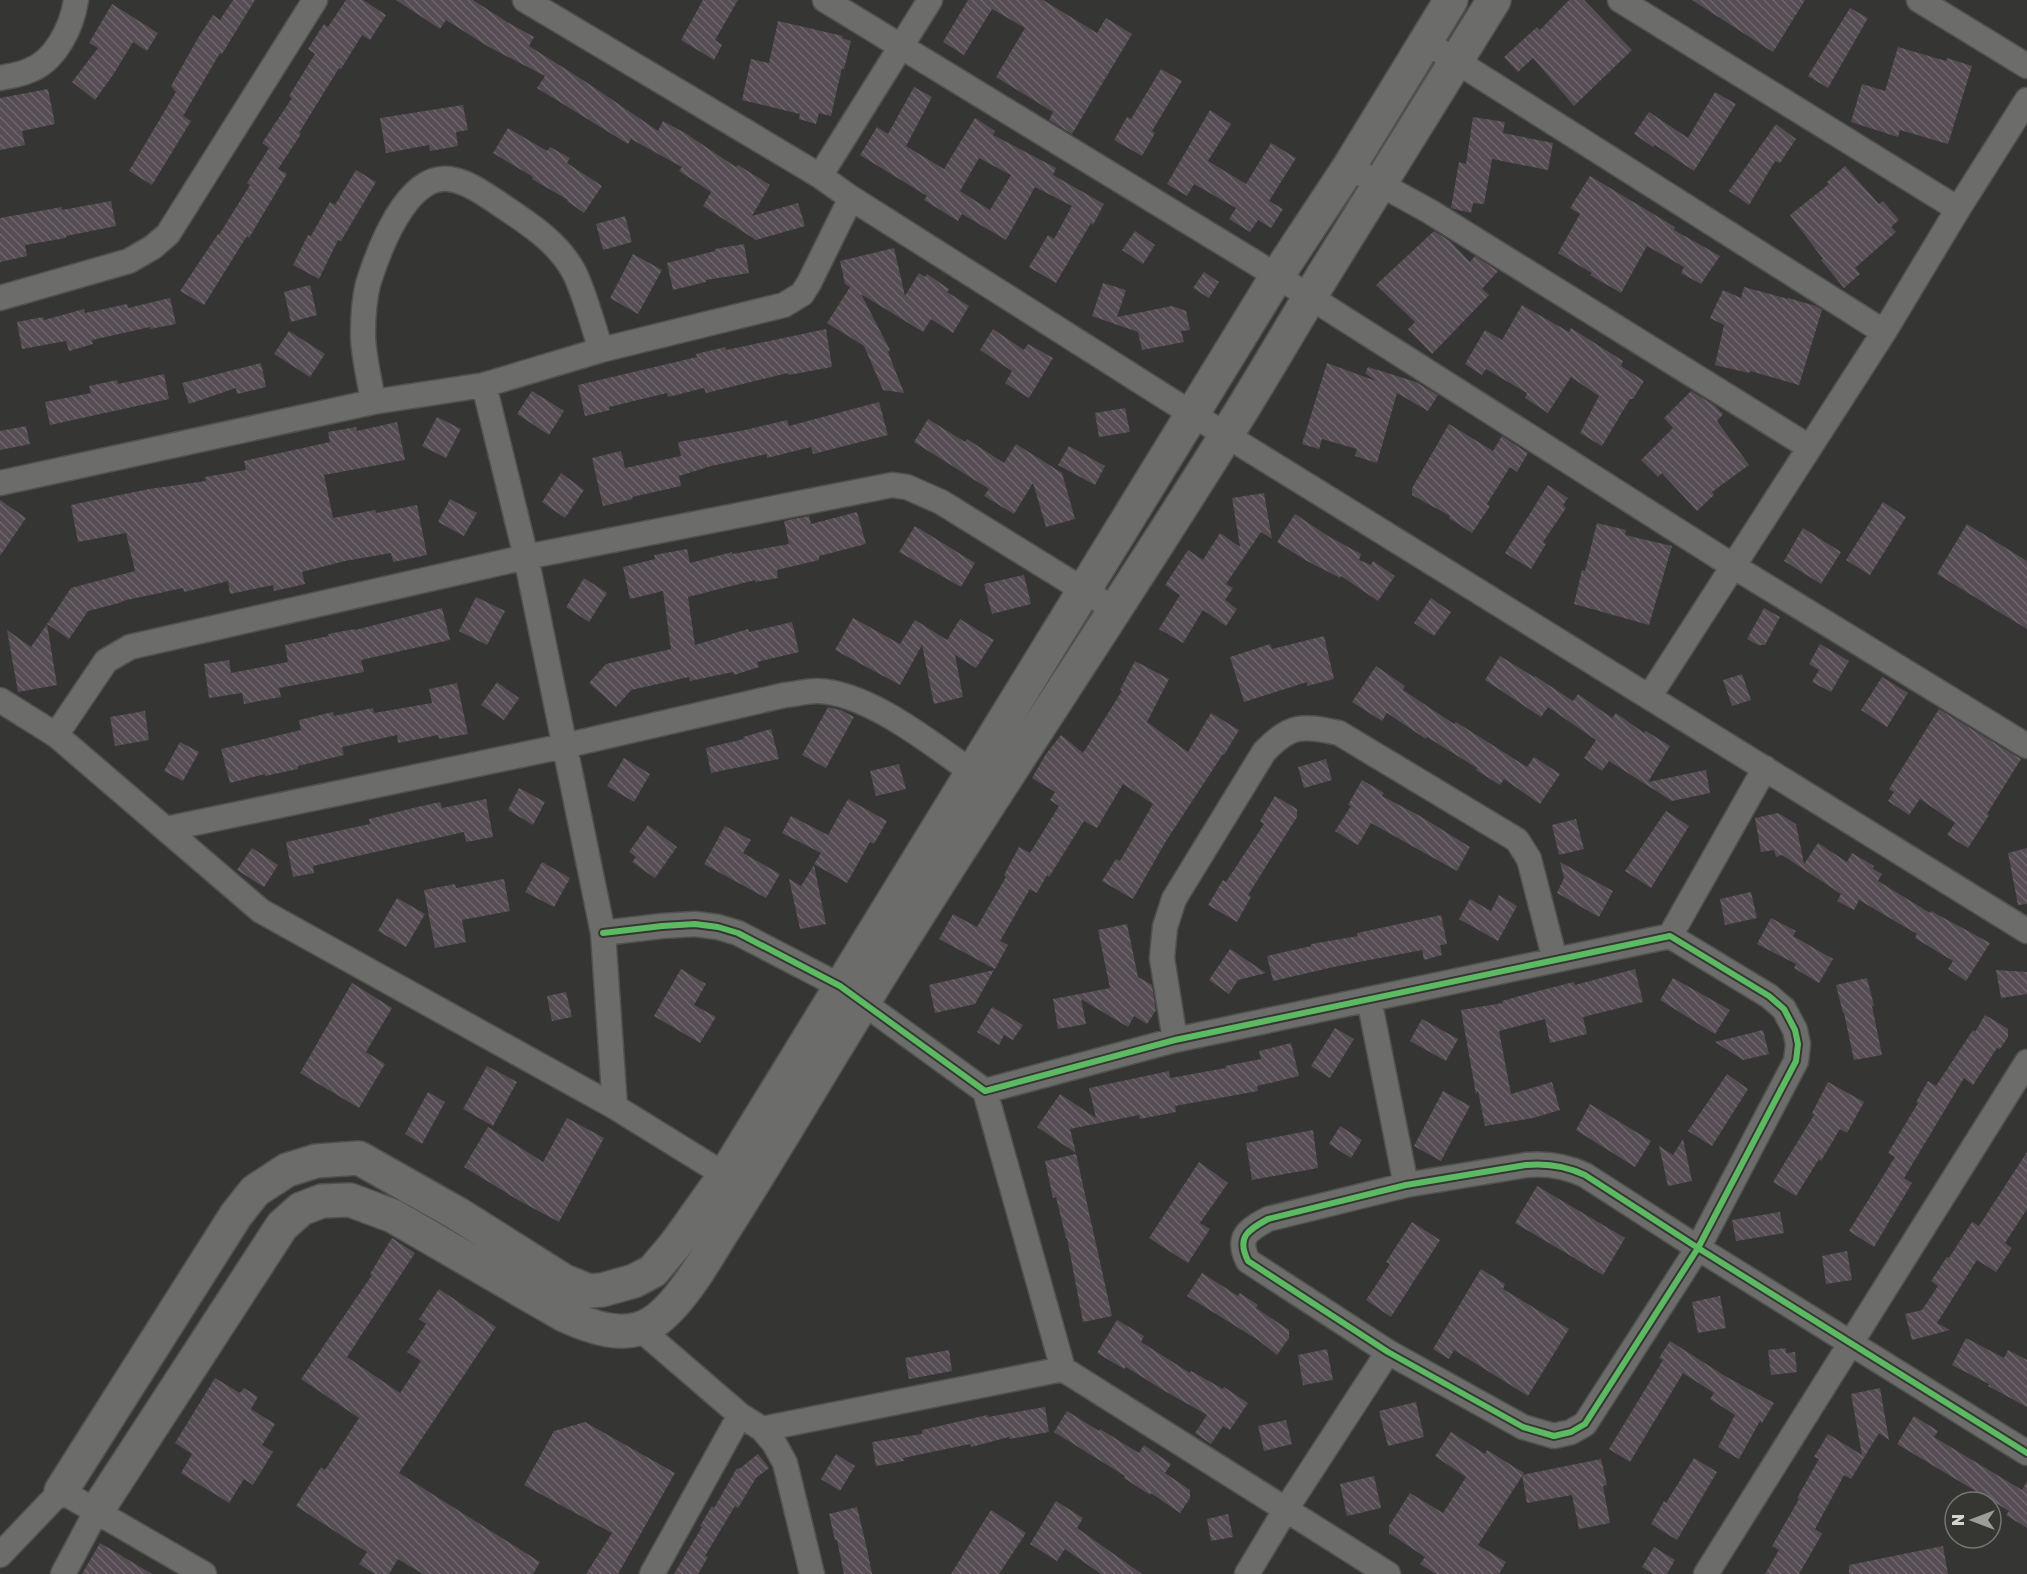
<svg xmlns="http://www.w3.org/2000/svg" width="2027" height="1574" viewBox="0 0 2027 1574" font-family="'Golos Text',sans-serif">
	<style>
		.building { fill: url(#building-back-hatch); fill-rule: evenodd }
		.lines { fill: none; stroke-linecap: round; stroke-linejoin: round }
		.street-casing { stroke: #515150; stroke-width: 27 }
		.secondary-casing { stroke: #515150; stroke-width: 36 }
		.street { stroke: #6c6c6b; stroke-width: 24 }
		.secondary { stroke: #6c6c6b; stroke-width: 33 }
		.cycleway-casing { stroke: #363633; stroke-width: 10 }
		.cycleway { stroke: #5cba63; stroke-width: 6 }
	</style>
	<defs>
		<pattern id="building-back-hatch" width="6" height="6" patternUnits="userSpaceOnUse" patternTransform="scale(1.5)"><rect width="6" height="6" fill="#554d53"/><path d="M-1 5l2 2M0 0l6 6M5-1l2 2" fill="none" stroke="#6d666b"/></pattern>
	</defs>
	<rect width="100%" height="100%" fill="#353534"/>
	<path class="building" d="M233,0H255L222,54L220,53L183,116L191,121L152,185L129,171L176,92L171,86L198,38L213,15L220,20Z
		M346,0H363L386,15L370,40L362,35L341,69L339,68L299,133L301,134L278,169L287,174L249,238L247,236L204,305L180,291L218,234L219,235L250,185L247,183L269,148L262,143L292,98L289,96L315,54L308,49L324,24L328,27Z
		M396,0H473L507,22L534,37L529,46L589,84L658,131L663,121L685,133L736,167L738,165L770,185L752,216L798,203L805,226L756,240L703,206L711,192L679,171L682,167L631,139L628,144L537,88L545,76L489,47L446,20L440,29Z
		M703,0H738L715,40L722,45L714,60L681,40Z
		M968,0H1043L1097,33L1106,18L1132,34L1072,134L1049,120L1053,112L996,77L1025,28L992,9L964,55L943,42Z
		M1569,0H1584L1632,50L1574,106L1533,58L1518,72L1504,57L1537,27L1540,30Z
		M1692,0H1805L1773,52Z
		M112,4L158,33L147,51L133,42L113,75L95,100L72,82L98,48L89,43Z
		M1850,8L1868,18L1828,88L1808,76Z
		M778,21L843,36L842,38L851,41L844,69L842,68L831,116L819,113L816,124L799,119L800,114L742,100L751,59L769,63Z
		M1898,47L1946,61L1947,58L1972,66L1948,144L1900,130L1898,137L1851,122L1862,84L1885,91Z
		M1161,69L1182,81L1152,131L1155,133L1142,156L1114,140L1127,117L1131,119Z
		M914,87L932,97L906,146L944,169L975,118L995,131L993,135L1056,168L1053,175L1104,204L1093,225L1091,223L1056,283L1029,267L1048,235L1054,239L1072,206L1035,187L1006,240L962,214L958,221L924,200L927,196L860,155L877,127L888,134ZM979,158L1011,175L990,210L960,191Z
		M48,89L55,124L22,131L25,145L0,150V98Z
		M1715,92L1736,104L1694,171L1655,145L1653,147L1634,134L1649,112L1688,138Z
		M463,105L468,130L456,132L458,146L430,151L429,145L386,153L380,118Z
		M1210,110L1231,124L1208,161L1246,184L1271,143L1296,158L1269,201L1283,209L1271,228L1258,220L1250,232L1229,219L1236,208L1194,184L1187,196L1167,184Z
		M1473,117L1505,122L1503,133L1553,143L1548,170L1492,159L1484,204L1473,203L1471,213L1451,208L1459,162L1466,164Z
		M1776,124L1796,139L1780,163L1775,161L1749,205L1729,191Z
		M508,128L547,151L550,147L570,158L567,163L602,186L584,213L567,201L568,200L532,179L533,177L493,153Z
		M1845,166L1879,204L1883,201L1899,220L1891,227L1896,232L1855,268L1860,274L1844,288L1821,260L1823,259L1790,215L1829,184L1827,182Z
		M356,170L376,182L341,241L338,240L319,279L293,265L308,235L311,236L330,202L335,205Z
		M1590,176L1675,227L1674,230L1720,256L1701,284L1681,273L1684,267L1647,246L1621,293L1590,275L1592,273L1558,253L1580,214L1570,208Z
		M111,201L116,226L66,236V238L25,245L27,256L0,262V218L62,207V210Z
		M625,216L632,242L603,250L596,224Z
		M1135,231L1155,245L1143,264L1122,250Z
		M1434,231L1450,241L1470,262L1475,256L1498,271L1482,289L1489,295L1432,354L1408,329L1415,322L1376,285Z
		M744,244L749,273L706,280V282L673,290L667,263L715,251V249Z
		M894,248L905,296L919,273L925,277L927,274L949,289L947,292L969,306L953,333L931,319L923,332L861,294L890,350L888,352L904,393L883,390L864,346L827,323L850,287L845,284L840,261Z
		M633,254L662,270L638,314L610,298Z
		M1204,272L1219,282L1209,298L1193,288Z
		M1103,283L1126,290L1117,317L1172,306L1186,311L1190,330L1181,331L1184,342L1142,350L1138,332L1092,316Z
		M310,285L317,315L291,322L284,292Z
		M1744,287L1788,299V298L1816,306L1822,310L1799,385L1750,371L1749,373L1715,365L1724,325L1710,318L1723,290L1741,298Z
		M170,298L176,324L150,329V327L92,340L93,344L69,351L66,341L22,349L17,322L43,317L44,320L84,309L85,313L127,304L128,308Z
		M1522,305L1569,332L1571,328L1623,361L1621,366L1644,381L1633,399H1630L1602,446L1580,433L1599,396L1571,377L1548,413L1525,398L1527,393L1486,369L1482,375L1465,364L1485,330L1502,340Z
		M826,329L832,367L789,375L788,373L706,393L704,388L668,397L667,393L609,407L610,410L585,416L578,385L697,357L696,354L725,347L726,350Z
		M993,329L1024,350L1028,344L1053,358L1029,398L1005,383L1012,371L980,350Z
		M289,331L325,354L310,377L274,354Z
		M261,363L266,387L237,394L236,388L189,404L182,383Z
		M1327,363L1376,381L1365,373L1368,367L1416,382L1438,395L1428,411L1397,393L1377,463L1355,456L1357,449L1322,439L1319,449L1302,444Z
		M164,374L169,399L50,425L45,402L91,393L89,386L117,380L118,384Z
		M532,391L564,411L549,435L517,414Z
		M1691,391L1714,405L1723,414L1717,421L1749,465L1712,492L1714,495L1697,511L1662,473L1658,477L1641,460L1673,428L1664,418Z
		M879,402L888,435L813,454L811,447L767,458V454L711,466L679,476L681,486L632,497L633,499L603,506L592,458L621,451L625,468L681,456L678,442L745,430L787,420L789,426Z
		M1125,408L1130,432L1099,437L1095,413Z
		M437,417L461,429L446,458L422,446Z
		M928,419L965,442L967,439L1004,463L1016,444L1062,473L1075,519L1046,527L1033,483L1014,514L984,496L989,489L914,442Z
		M397,422L405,460L324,475L333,518L375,510L376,513L417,505L427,555L393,562L391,553L345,561L302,572L305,584L274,591L273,585L230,594L228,581L184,592L183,588L122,601L123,602L88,611L69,639L47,624L71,588L135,571L126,533L78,542L71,505L149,489L206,481L205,477L246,470L244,461L330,442L328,432L356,427L357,431Z
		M1449,424L1493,451L1502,436L1528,453L1517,472L1510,467L1487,504L1490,506L1472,533L1449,518L1450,516L1412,495V488Z
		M26,426L30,444L0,450V431Z
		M1069,446L1105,466L1095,485L1058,465Z
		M561,473L584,490L565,518L542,502Z
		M1548,485L1568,498L1563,505L1566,508L1543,542L1546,544L1531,569L1505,553Z
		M1264,493L1272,539L1261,532L1226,584L1233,588L1225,600L1237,609L1226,626L1203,610L1183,643L1159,629L1180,595L1165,585L1188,550L1203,560L1220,533L1240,547L1232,498Z
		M450,499L477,513L464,536L438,522Z
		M0,500L26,518L0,556Z
		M1883,502L1906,517L1870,575L1846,560Z
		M857,512L866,544L819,556V560L777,570L778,578L755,582V580L688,597L695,645L748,629L749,632L792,622L799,652L757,662L759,667L734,675L733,672L690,681L689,677L631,690L616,707L589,683L606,664L671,649L663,591L630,599L623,567L655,559L654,555L687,549L690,563L732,552V554L789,544L784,521L809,516L811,524Z
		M1295,514L1328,536L1361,554L1359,560L1371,565L1373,561L1395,576L1378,601L1341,576L1340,578L1305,560L1277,542Z
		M1597,523L1626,530L1625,535L1672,546L1649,625L1574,604L1582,570L1585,571Z
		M1967,524L2027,561V629L1937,574Z
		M915,526L975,563L961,587L899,552Z
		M1803,528L1841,552L1821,584L1784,561Z
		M1024,575L1031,604L992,614L984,584Z
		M584,578L607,593L589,622L566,607Z
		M476,597L505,611L487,645L459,631Z
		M1431,598L1451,612L1434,636L1414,623Z
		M442,608L450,640L361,660L364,672L279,688L281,697L244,704L242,693L209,698L204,664L229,660L231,673L288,662L285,645L329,636L328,634L355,629V630Z
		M1764,608L1780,617L1765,645H1758L1747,639Z
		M853,618L900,644L915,620L947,640L960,619L994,640L976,668L955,655L963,697L934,704L922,645L900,685L835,650Z
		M47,624L57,685L18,692L7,630L31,647Z
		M1324,636L1334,679L1307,686V682L1244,702L1230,657L1270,644L1272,649Z
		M1820,644L1849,661L1831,692L1812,682L1819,670L1809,664Z
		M1500,656L1534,677L1535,676L1573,701L1578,694L1612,718L1616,713L1644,733L1646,731L1670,746L1648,782L1706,770L1710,793L1672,801L1609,761L1602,771L1584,758L1596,740L1548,707L1541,717L1485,680Z
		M1135,661L1169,679L1147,722L1188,752L1211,713L1239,730L1224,755L1223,754L1166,841L1133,899L1102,881L1116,859L1120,861L1153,804L1123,784L1097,828L1084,821L1049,877L1047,875L1037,893L1030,889L1000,941L1008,945L995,969L939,939L953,914L977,927L1006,877L1004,875L1019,847L1030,853L1059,806L1050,800L1055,792L1032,778L1046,754L1061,735L1083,753L1122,691L1120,690Z
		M1376,666L1405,686L1403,690L1454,724L1456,722L1527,767L1534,757L1560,774L1540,804L1504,779L1500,785L1476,770L1477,768L1427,737L1426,739L1387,713L1382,721L1352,702Z
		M1742,674L1751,700L1732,706L1723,680Z
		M1882,677L1908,693L1887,727L1861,710Z
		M497,682L519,698L504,720L481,705Z
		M457,683L468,734L439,739L438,735L398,743L397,735L342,747L344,755L298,766V769L265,776V774L230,783L221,749L301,730L299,720L333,712L334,716L373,708L374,713L432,703L429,689Z
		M828,707L841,710L854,717L826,768L802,755Z
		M1939,709L2021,759L1987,814L1989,815L1968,848L1947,835L1955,823L1920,799L1909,815L1888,801L1894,792L1889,789Z
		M145,711L149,740L115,746L110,717Z
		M771,729L779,759L711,773L706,748L744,739L743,737Z
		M180,742L199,752L183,781L164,771Z
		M624,758L650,774L634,802L607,786Z
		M1326,759L1332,780L1304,788L1298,767Z
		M899,764L906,789L876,796L870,771Z
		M1362,780L1384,793L1382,796L1420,816L1470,847L1457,871L1371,823L1358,845L1335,831L1351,806L1348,805Z
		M519,788L545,802L533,825L508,810Z
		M1275,796L1297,809V817L1248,895L1251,897L1237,922L1208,905L1223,880L1226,882L1264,824L1260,821Z
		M486,799L493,837L466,842L464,832L313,866L314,873L293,877L286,842L370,824L369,819L413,808L440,802L442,808Z
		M848,799L887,821L874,844L870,842L847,883L814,864L821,853L782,833L791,816L828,835Z
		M1666,811L1689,826L1651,888L1625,871Z
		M1778,813L1796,824L1804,864L1818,843L1847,862L1852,853L1874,866L1873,869L1882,874L1878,881L1930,913L1931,911L1990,943L1966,981L1948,969L1953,961L1915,938L1917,934L1859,900L1854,910L1837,901L1841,894L1782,855L1776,857L1774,850L1761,852L1755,818Z
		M1576,819L1584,849L1559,855L1552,825Z
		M648,825L677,847L655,878L632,862L636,857L629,852Z
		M725,826L751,840L743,853L780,874L766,898L704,864Z
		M252,848L278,865L264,887L237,870Z
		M2027,848V904L2018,905L2008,853Z
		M542,862L570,878L554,907L525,892Z
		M1560,862L1613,891L1599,917L1557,893L1564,878Z
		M814,865L826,924L800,929L789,879L801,886Z
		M504,879L510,911L462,920L466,942L435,948L424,890L455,884L456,888Z
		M1751,892L1757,918L1725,925L1720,899Z
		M1499,895L1517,906L1498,941L1459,919L1470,899L1491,911Z
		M397,898L425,914L406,947L378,931Z
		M1441,915L1447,944L1440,945L1442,955L1424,960L1422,950L1338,966L1273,981L1267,956L1311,946V944L1358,936L1357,933Z
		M1771,918L1796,931L1793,936L1833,959L1819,983L1794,968L1796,964L1757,944Z
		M1127,924L1138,977L1152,985L1156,1010L1147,1024L1134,1016L1128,1027L1081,999L1086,1024L1058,1029L1053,999L1110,988L1098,930Z
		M1230,949L1266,973L1238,980L1229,994L1209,980Z
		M681,969L706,984L694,1005L716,1017L700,1043L654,1016Z
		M1635,969L1643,1002L1583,1017L1587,1034L1550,1043L1545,1019L1499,1031L1511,1094L1552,1082L1560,1110L1533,1118L1485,1126L1478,1091L1476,1094L1461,1010L1503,1003L1502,1001L1538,991L1574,982L1575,985Z
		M994,970L975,1004L935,1013L929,985Z
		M1996,970L2027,972V994L2001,998Z
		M1673,978L1730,1010L1715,1034L1660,1000Z
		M1867,978L1874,1006H1872L1882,1055L1854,1060L1844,1013H1843L1836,985Z
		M352,983L392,1008L366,1052L385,1064L359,1108L300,1073Z
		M566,992L572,1017L552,1021L547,996Z
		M992,1007L1023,1025L1013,1040L1004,1035L999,1045L977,1032Z
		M1985,1015L2008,1029V1037L2000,1049L1997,1048L1973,1085L1964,1078L1904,1178L1912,1183L1874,1247L1849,1231L1895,1157L1888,1153L1918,1103L1916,1102L1928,1081L1936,1086L1973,1030L1975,1032Z
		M1422,1019L1458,1039L1446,1061L1410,1041Z
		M1335,1028L1354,1039L1330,1078L1311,1066Z
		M1763,1030L1769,1054L1743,1060L1715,1042Z
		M1291,1043L1299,1076L1257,1086L1258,1091L1175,1106L1176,1112L1140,1119L1139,1115L1070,1129L1076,1153L1037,1127L1060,1094L1096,1118L1089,1088L1169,1071L1170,1078L1226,1068L1225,1066L1261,1059L1259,1051Z
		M487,1066L517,1082L493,1126L463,1109Z
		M1727,1074L1748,1089L1712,1146L1688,1131Z
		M1828,1082L1864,1102L1847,1133L1840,1129L1821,1161L1819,1159L1796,1196L1773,1182L1814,1115L1812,1113Z
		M1443,1091L1470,1106L1441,1161L1414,1146Z
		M428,1092L445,1102L422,1144L405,1134Z
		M1590,1104L1651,1141L1635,1167L1576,1130Z
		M567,1118L604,1138L559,1222L518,1200L464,1167L488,1127L543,1162Z
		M1340,1126L1362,1140L1351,1158L1329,1144Z
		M1313,1130L1318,1168L1252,1180L1246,1143Z
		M1683,1139L1692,1181L1668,1186L1659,1146L1673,1155Z
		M2027,1152V1209L2005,1243L2012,1248L1996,1272L1977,1260L1937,1323L1950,1330L1912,1340L1905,1314L1922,1310L1938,1286L1931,1281L1947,1257L1949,1258L1972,1222L1979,1226Z
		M1076,1154L1112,1316L1083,1322L1067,1238H1066L1056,1197L1053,1198L1045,1161Z
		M1199,1162L1228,1183L1200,1223L1210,1229L1188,1263L1149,1238Z
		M1537,1186L1625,1238L1603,1275L1515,1223Z
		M1780,1212L1784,1233L1736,1241L1732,1220Z
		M1412,1222L1440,1240L1391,1317L1366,1300L1390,1264L1386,1262Z
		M392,1238L415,1253L347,1357L400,1393L421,1361L407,1352L426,1324L419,1319L439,1289L496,1327L399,1473L540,1562L533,1574H423L398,1559L389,1574H375L359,1564L367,1552L296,1506L321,1467L325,1470L359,1418L301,1379L372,1275L370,1274Z
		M1847,1251L1852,1280L1826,1284L1822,1256Z
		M1481,1269L1505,1284L1503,1289L1569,1329L1528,1396L1454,1350L1449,1359L1433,1349Z
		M1202,1273L1238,1296L1240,1293L1258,1305L1256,1308L1289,1330V1338L1277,1355L1258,1340L1187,1296Z
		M1720,1296L1726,1328L1698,1333L1692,1302Z
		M1117,1320L1144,1336L1141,1342L1190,1373L1191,1371L1223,1389L1224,1387L1248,1403L1230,1430L1223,1426L1211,1444L1195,1433L1207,1415L1163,1390L1126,1367L1124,1369L1097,1353Z
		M1966,1338L2004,1358L2008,1350L2027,1360V1407L1988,1386L1989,1384L1952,1365Z
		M1670,1341L1725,1376L1774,1403L1762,1423L1760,1421L1739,1459L1718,1447L1735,1415L1710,1399L1714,1393L1683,1373L1630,1462L1609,1449L1663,1360L1659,1358Z
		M1786,1348V1353L1795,1352L1797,1372L1771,1375L1768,1350Z
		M1327,1349L1333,1380L1303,1385L1298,1355Z
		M949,1350L952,1371L909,1379L905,1358Z
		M215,1378L240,1393L244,1388L258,1397L251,1409L275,1424L262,1445L273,1452L253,1485L244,1479L229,1503L181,1473L192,1454L175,1443Z
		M1880,1388L1889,1440L1879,1433L1851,1479L1844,1475L1815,1529L1822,1534L1799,1574H1765L1779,1550L1772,1546L1799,1499L1797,1498L1819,1459L1814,1457L1828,1434L1862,1455L1851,1394Z
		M1416,1402L1424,1437L1388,1446L1379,1411Z
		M1045,1407L1049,1432L1010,1439L1009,1437L971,1447L970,1444L903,1458L904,1461L876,1466L872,1442L922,1434V1430L987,1415L988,1417Z
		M1067,1411L1099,1431L1100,1429L1139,1453L1144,1445L1171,1464L1165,1473L1190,1490V1498L1180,1513L1151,1493L1150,1495L1124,1478L1125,1476L1054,1432Z
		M1914,1416L1938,1431L1934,1437L2022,1490L2027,1481V1528L2006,1515L2009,1511L1897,1444Z
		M1286,1420L1292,1444L1264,1451L1258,1426Z
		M585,1422L675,1473L618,1574H586L612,1533L524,1485L554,1431Z
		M1451,1432L1485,1454L1487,1450L1524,1473L1478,1545L1506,1562L1499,1574H1436L1420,1564L1425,1557L1389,1533V1526L1410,1493L1443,1513L1466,1477L1435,1456Z
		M758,1454L769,1468L756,1478L738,1508L735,1506L705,1556L708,1557L698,1574H674L702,1527L700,1526L712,1506L714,1508L737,1468L739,1469Z
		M836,1454L855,1466L840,1491L821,1479Z
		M1694,1458L1717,1472L1677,1540L1651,1524L1664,1501L1666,1503Z
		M1601,1459L1607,1485L1603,1486L1610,1523L1579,1529L1572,1495L1527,1503L1522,1475Z
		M1374,1476L1381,1508L1347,1516L1340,1484Z
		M1056,1501L1083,1518L1077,1528L1142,1574H1101L1065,1549L1057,1561L1030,1544Z
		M857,1507L867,1549L872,1574H844L837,1540H835L829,1514Z
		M991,1510L1026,1533L999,1574H951Z
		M1228,1514L1233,1537L1211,1541L1207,1519Z
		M100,1543L152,1574H82Z
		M1943,1546L1948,1574H1849V1565Z
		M1654,1547L1675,1560L1667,1574H1653L1642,1567Z"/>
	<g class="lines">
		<g class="street-casing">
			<path id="street" d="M525,0L820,176L851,198L1192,414L2027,931
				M825,0L1277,276L1733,566L2027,746
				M1620,0L1958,209
				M1919,0L2027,66
				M1426,42L1884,332
				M0,78C9,76 19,75 28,71C55,62 72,27 76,0
				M1349,167L1429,211L1809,447
				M820,176L930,0
				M0,298L129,261L153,247L168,234L315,0
				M484,385L526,557L603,933L615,1107
				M373,402C370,380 363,356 363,334C363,318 364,300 368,284C378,252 406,174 449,179C467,181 486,195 501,205C529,224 558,242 574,272C585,294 593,326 601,350
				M0,483L373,402L484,385L601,350L784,305L802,294L809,283L851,198
				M1649,697L1884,332L1958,209L2027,100
				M0,700L56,735L261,911L615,1107L725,1175L737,1184
				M56,735L106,661L130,647L526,557L892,485L907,487L941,502L1114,609
				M166,829L564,746L785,695C796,694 807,691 817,691C872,692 941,752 985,781
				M603,933L662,926L695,924L718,927L738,933L840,986L985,1091L1175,1040L1670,936L1769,996L1784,1009L1795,1030L1798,1044L1796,1061L1698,1248L1585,1424L1571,1432L1554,1436L1523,1427L1388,1352L1248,1261C1236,1237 1248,1230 1268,1219L1406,1185L1526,1165C1547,1163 1566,1166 1585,1175L1698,1248L2027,1453
				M1670,936L1765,768
				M1369,999L1406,1185
				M1175,1040L1162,958L1165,927L1174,899L1264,752C1290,724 1303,725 1339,733L1517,840L1529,859L1555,960
				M985,1091L1063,1369
				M639,1328L740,1415L762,1429L774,1443L785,1463L812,1574
				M762,1429L1063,1369L1388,1574
				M0,1555L61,1491L204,1574
				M63,1574L96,1512
				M652,1574L740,1415
				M1247,1574L1286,1509L1388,1352
				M1706,1574L2027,1062"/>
		</g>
		<g class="secondary-casing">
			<path id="secondary" d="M61,1491L236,1215L255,1191L287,1170L316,1161L359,1158L458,1214L564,1281L589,1291L602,1290L634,1281L653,1271L675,1245L725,1175L1277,276L1349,167L1451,0
				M96,1512L282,1226L301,1209L322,1201L350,1200L393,1216L564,1315C590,1327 625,1340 652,1323C679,1306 706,1259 723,1231C771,1156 816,1079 863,1003C981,811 1108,625 1227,434C1260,382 1290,329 1322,277C1379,184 1437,92 1494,0"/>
		</g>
		<use href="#street" class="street"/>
		<use href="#secondary" class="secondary"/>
		<g class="cycleway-casing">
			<path id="cycleway" d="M603,933L662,926L695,924L718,927L738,933L840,986L985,1091L1175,1040L1670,936L1769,996L1784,1009L1795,1030L1798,1044L1796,1061L1698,1248L1585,1424L1571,1432L1554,1436L1523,1427L1388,1352L1248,1261C1236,1237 1248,1230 1268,1219L1406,1185L1526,1165C1547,1163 1566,1166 1585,1175L1698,1248L2027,1453"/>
		</g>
		<use href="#cycleway" class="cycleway"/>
	</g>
	<g transform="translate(1973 1520) rotate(270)"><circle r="28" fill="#363633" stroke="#757572" stroke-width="1.5"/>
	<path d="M0-4.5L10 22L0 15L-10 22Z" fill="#9c9c9a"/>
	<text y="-9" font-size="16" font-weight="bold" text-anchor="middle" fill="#d3d3d1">N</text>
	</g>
</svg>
